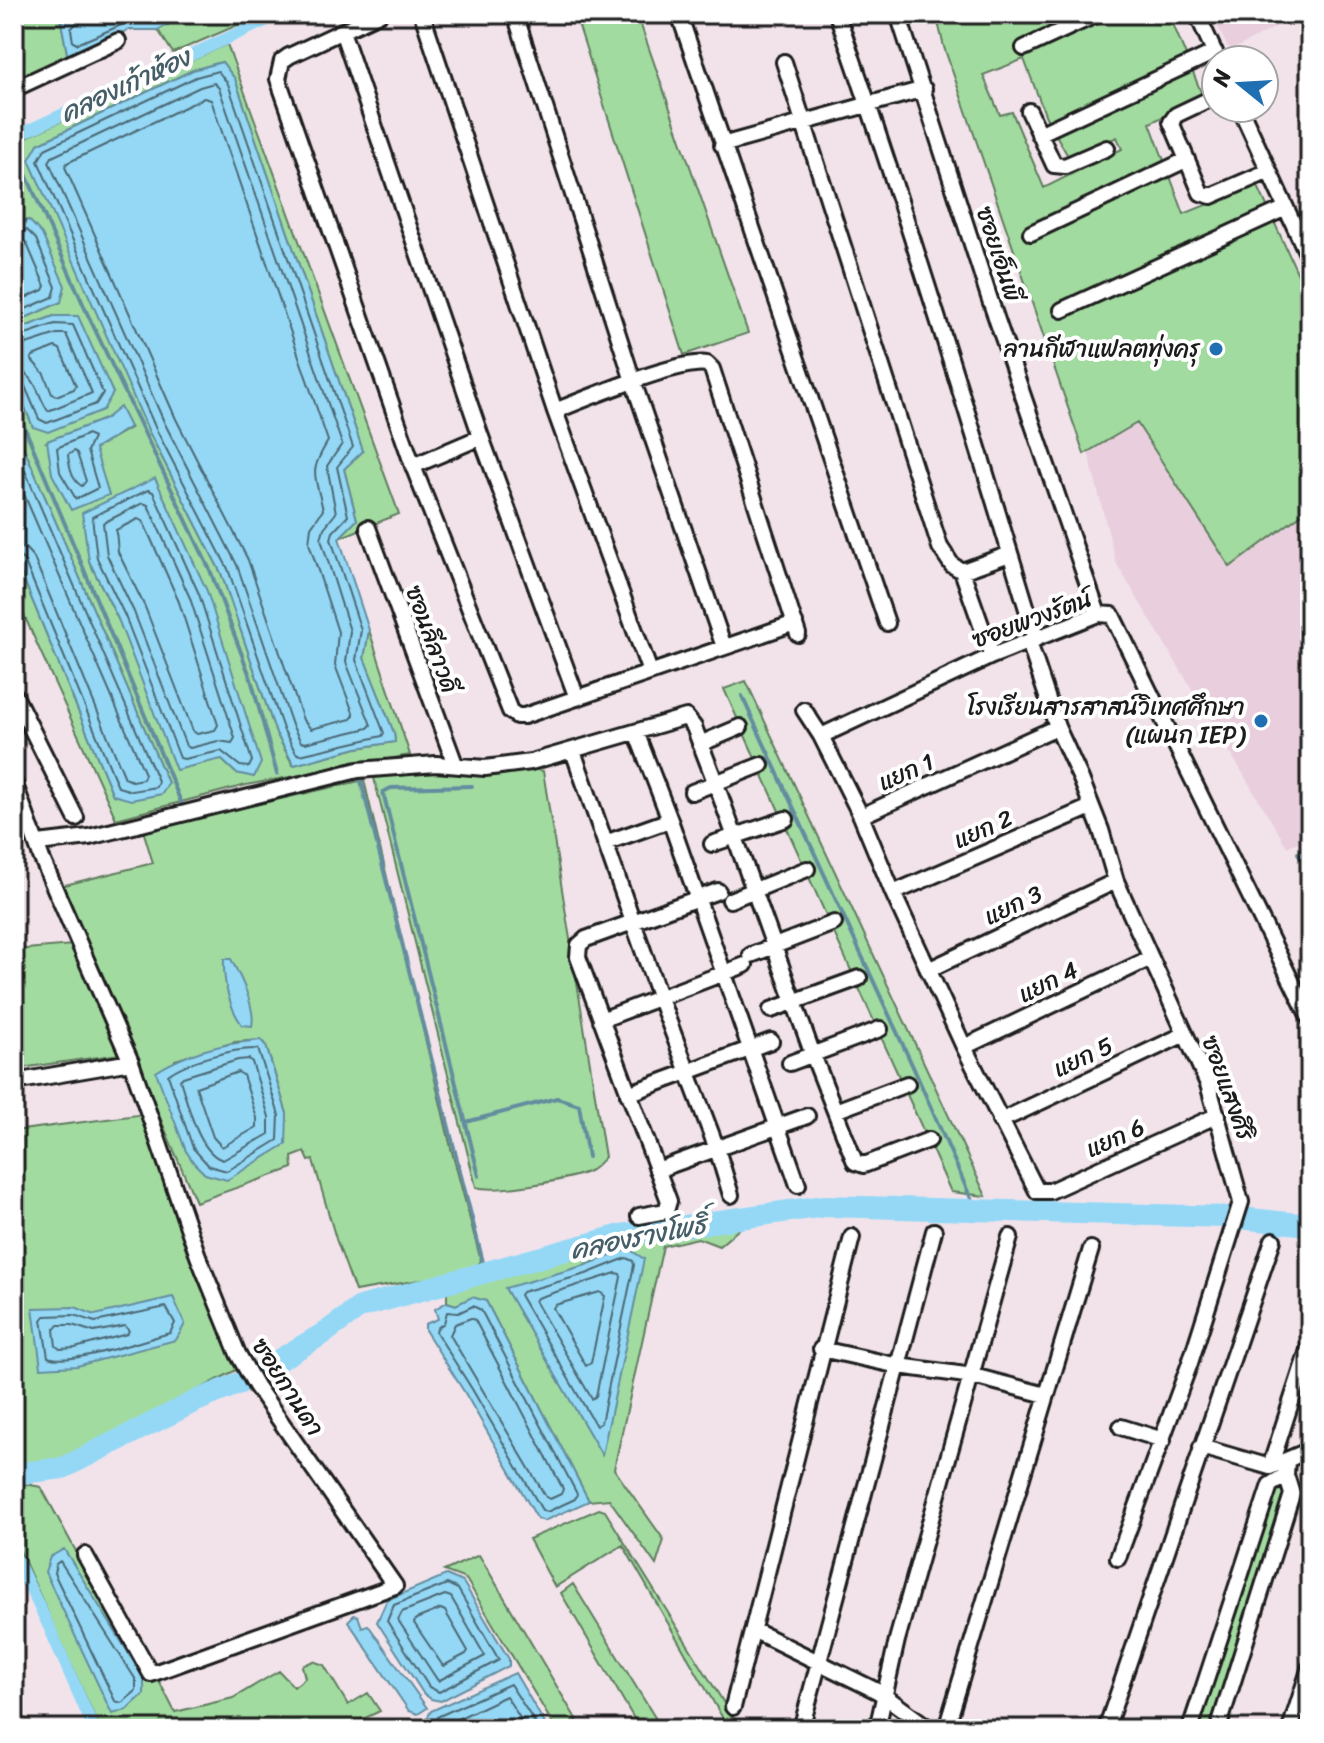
<svg xmlns="http://www.w3.org/2000/svg" width="1324" height="1743" viewBox="0 0 1324 1743" font-family="Sriracha,'Playpen Sans Thai',sans-serif">
	<style>
		.built { fill: #e9cfdd }
		.green { fill: #a2dba0; stroke: #5f7c5e; stroke-width: 2; fill-rule: evenodd }
		.water { fill: #94d8f6; stroke: #648d9f; stroke-width: 2 }
		.lines { fill: none; stroke-linecap: round; stroke-linejoin: round }
		.shore { stroke: #4c6773; stroke-width: 2 }
		.stream { stroke: #648d9f; stroke-width: 4 }
		.canal { stroke: #94d8f6; stroke-width: 12 }
		.river { stroke: #94d8f6; stroke-width: 22 }
		.minor-tunnel { stroke: #c7bbc2; stroke-width: 14; stroke-dasharray: 14 7; stroke-linecap: butt }
		.minor-casing { stroke: #1c1c1c; stroke-width: 20 }
		.minor { stroke: #fff; stroke-width: 14 }
		.poi-dot { fill: #1f6fb2; stroke: #fff; stroke-width: 3 }
		.labels { text-anchor: middle; dominant-baseline: central; stroke-width: 8; stroke-linejoin: round; paint-order: stroke }
		.street-label { font-size: 24px; fill: #1c1c1c; stroke: #fff }
		.poi-label { font-size: 24px; fill: #1c1c1c; stroke: #fff; text-anchor: end }
		.water-label { font-size: 26px; font-style: italic; fill: #465e68; stroke: #fff }
	</style>
	<rect width="100%" height="100%" fill="#f2e3eb"/>
	<filter id="ink" filterUnits="userSpaceOnUse"><feTurbulence type="fractalNoise" baseFrequency=".0125" numOctaves="2"/><feDisplacementMap in="SourceGraphic" scale="16" xChannelSelector="R" yChannelSelector="G"/><feConvolveMatrix kernelMatrix="1 2 1 2 8 2 1 2 1" color-interpolation-filters="sRGB"/></filter>
	<g filter="url(#ink)">
		<path class="built" d="M1212,14H1301L1232,50L1227,46Z
			M1137,422L1230,567L1310,508V858L1300,841L1287,847L1116,563L1088,452Z"/>
		<path class="green" d="M14,14H78L61,22L68,58L14,82Z
			M171,14H263L173,53L158,30L169,24Z
			M575,14H637L748,333L684,355Z
			M936,14H1169L1203,97L1150,123L1184,214L1257,184L1310,301V508L1230,567L1137,423L1084,454L944,47ZM1024,59L1046,117L1069,158L1117,137L1122,149L1044,188L1012,112L1000,115L983,75Z
			M227,44L399,514L339,538L357,520L344,469L363,451L235,79L222,62L193,70L38,144L149,432L221,573L276,733L293,765L357,748L395,742L394,733L364,658L369,630L410,755L246,785L116,819L14,593V556L113,795L168,783L14,425V380L33,427L113,393L100,367L54,316L14,331V323L61,302L29,220L14,225V213L23,209L14,193V143ZM105,419L130,428L94,449L47,442ZM89,561L236,773L221,759L118,619Z
			M746,681L986,1196L951,1192L724,689Z
			M440,768L485,774L531,769L543,771L605,1157C601,1161 596,1167 591,1170C572,1180 497,1193 476,1187L374,778Z
			M364,780L451,1148L481,1261L472,1271L355,1291L336,1239L313,1160L309,1161L305,1152L292,1157L293,1168L196,1202L61,886L153,863L143,830ZM261,1040L266,1046L287,1114L186,1151L167,1097L175,1060L235,1042Z
			M73,945L103,1010L120,1054L14,1069V950Z
			M145,1114L240,1368L63,1461L14,1465V1131Z
			M745,1224L719,1246L698,1238L663,1246L614,1469L664,1540L656,1565L609,1499L589,1501L486,1301L472,1298L456,1305L447,1302V1293L623,1240ZM629,1249L602,1454L506,1289L583,1266Z
			M1268,1473L1294,1482L1214,1729H1180Z
			M14,1482L41,1487L114,1621L159,1681L175,1712L233,1698L279,1671L294,1687L305,1678L302,1666L313,1661L324,1665L348,1705L368,1693L380,1711L342,1729H100L14,1538Z
			M599,1509L605,1511L740,1729H729L623,1545L555,1587L529,1539Z
			M479,1555L582,1729H556L466,1579L444,1571Z
			M573,1584L662,1729H640L561,1593Z"/>
		<path class="water" d="M78,14H171L169,24L158,30H128L68,58L61,22Z
			M222,62L235,79L363,451L344,469L357,520L339,538L369,630L364,658L394,733L395,742L357,748L294,765L276,733L221,573L149,432L29,160L38,144L193,70Z
			M29,220L42,234L65,286L61,302L14,323V225Z
			M54,316H78L113,393L103,410L48,432L33,427L14,380V331Z
			M120,407L130,427L95,449L109,495L71,510L52,474L47,441L105,419Z
			M14,425L168,783L162,794L131,800L113,795L14,556Z
			M155,478L207,591L261,763L254,777L236,773L221,759L176,770L118,619L89,561L82,513Z
			M224,959H231C240,976 256,1007 252,1026L242,1025C229,1007 223,981 224,959Z
			M261,1040L266,1046L287,1114L286,1144L227,1180L205,1174L194,1163L186,1151L156,1072C187,1052 225,1043 261,1040Z
			M629,1249L644,1259L602,1455L505,1288L583,1266Z
			M173,1297L185,1324L176,1340L77,1366L41,1368L33,1308L75,1307L95,1315Z
			M472,1297L486,1301L589,1501L544,1521L537,1518L465,1393L425,1330V1324L438,1319L435,1309L447,1302L456,1305Z
			M64,1549L144,1678V1694L126,1710L112,1714L45,1572L50,1557Z
			M446,1575L463,1582L509,1659V1666L441,1701L431,1699L423,1693L377,1622L387,1600Z
			M354,1615L358,1616L362,1627L368,1625L427,1708L418,1714L409,1711L348,1621Z
			M515,1673L548,1729H427L426,1720L431,1711Z"/>
		<g class="lines">
			<path class="shore" d="M79,14L78,21L71,29L73,42L77,44L126,23L156,22L163,14
				M218,71L228,84L353,447L337,467L348,516L333,532L331,539L361,630L356,660L384,733L382,736L300,755L296,753L283,729L228,569L156,429L38,161L45,149L196,77Z
				M214,83L219,88L342,444L327,466L336,513L324,528L321,539L350,631L346,662L371,725L368,728L305,743L301,742L292,725L237,565L165,424L49,162L52,157L200,87Z
				M204,98L211,100L328,441C308,474 315,473 323,510L311,527L309,543L338,632L335,665L354,715L351,719L311,729L303,720L248,560L176,419L65,167L67,163Z
				M14,232L27,230L36,239L56,287L53,297L14,314
				M14,242L24,241L27,244L45,286L43,290L14,303
				M14,338L55,324L73,325L103,393L96,404L47,423L39,419L24,384L14,380
				M55,347L60,349L76,386L74,389L56,396L52,394L44,374L31,359L33,356Z
				M14,348L57,334H66L92,393L48,411C37,396 37,372 14,370
				M88,434L93,438L87,451L98,488L76,499L60,472L57,448Z
				M14,445L158,781L156,787L132,791L118,787L25,562L20,557H14
				M74,451L77,453L86,481L82,486C72,481 69,466 68,455Z
				M14,471L145,774L143,779L132,781L125,778L34,558L26,549L14,547
				M148,490L153,492L199,594L252,761L249,767L240,766L221,751L184,759L180,758L125,616L97,558L92,517Z
				M143,503L148,505L190,598L235,738L232,743L218,741L190,748L186,746L134,612L107,555L103,523Z
				M138,519L143,521L179,602L218,725L215,730L197,734L193,731L145,607L118,552L116,530Z
				M258,1049L279,1115L278,1140L227,1171L209,1166L193,1148L168,1075C186,1061 234,1048 258,1049Z
				M238,1060L249,1059L252,1062L269,1117V1134L223,1160C198,1153 188,1103 180,1080L183,1077Z
				M238,1072L243,1075L257,1118V1127L222,1147L213,1137L196,1087Z
				M626,1258L633,1261L634,1265L601,1423L596,1426L520,1295L522,1292L586,1274Z
				M616,1273L620,1274L621,1277L596,1396L592,1399L535,1301L537,1298Z
				M600,1292L605,1296L591,1363L586,1366L553,1308L555,1305Z
				M473,1306L481,1310L577,1494L575,1499L547,1512L542,1510L472,1389L436,1332L437,1328L444,1323L447,1312L458,1313Z
				M166,1307L175,1323L170,1333C144,1340 69,1366 48,1357L42,1320L45,1316L74,1315L95,1322Z
				M471,1318L475,1320L563,1489L561,1494L550,1499L546,1497L450,1335L455,1324Z
				M58,1325H72L94,1332L125,1326L129,1331L127,1334L75,1348L60,1349L56,1346L54,1330Z
				M60,1561L136,1680V1691L122,1703L115,1701L54,1573L56,1564Z
				M447,1584L458,1589L499,1660L439,1692L429,1687L387,1621L394,1605Z
				M445,1595L451,1597L485,1656L438,1681L398,1620L402,1612Z
				M441,1609L445,1611L468,1651L466,1654L443,1666L414,1623L416,1619Z
				M435,1729L437,1717L510,1684L539,1729
				M445,1729L447,1724L506,1696L527,1729"/>
			<path class="stream" d="M14,147L87,313L210,570L251,679L277,774
				M14,402L181,802
				M742,696L914,1069L976,1210
				M360,777L486,1274
				M472,786L391,788L383,792L479,1176
				M1298,853L1310,874
				M466,1122L557,1098L579,1105L588,1157"/>
			<path class="canal" d="M14,137L280,14
				M14,1554L50,1629L94,1729"/>
			<path class="river" d="M14,1474L63,1468L196,1401L240,1383L326,1332L360,1307L621,1235L825,1206L1228,1217L1310,1225"/>
			<path class="minor-tunnel" d="M14,733L29,724
				M14,744L34,733"/>
			<g class="minor-casing">
				<path id="minor" d="M379,14L289,56L282,61L278,79L413,466L510,711L517,716H524L795,623
					M422,14L555,411L650,672
					M515,14L633,381L724,647
					M679,14L887,623
					M837,14C909,220 973,430 1036,639
					M898,14L989,297L1098,614
					M1197,14L1218,60
					M342,31L481,437L577,698
					M1024,48L1098,14
					M784,62L940,547L952,565L962,571
					M14,89L118,41
					M1216,96L1176,115L1171,122L1201,193L1211,196L1269,171
					M1240,108L1310,260
					M1029,111L1054,165L1065,166L1107,148
					M1039,134L1215,52
					M722,145L924,89
					M1031,233L1186,160
					M1062,310L1286,208
					M555,411C585,399 680,359 707,364L712,369L798,634
					M413,466L481,437
					M368,528L455,764
					M1029,642L1057,727L1081,779L1101,830L1116,881L1208,1084L1241,1202L1190,1363L1118,1558
					M992,656L962,571L1010,554
					M14,694L76,818
					M804,710L821,736L861,816L893,893L964,1047L1037,1191H1050L1218,1115
					M636,732L670,820L798,1185
					M821,736L992,656L1098,614L1112,615L1310,1019
					M700,744L740,727
					M573,751L659,996L717,1149L731,1195
					M14,782L42,859L131,1062L198,1256L238,1354L256,1386L395,1586L151,1674L85,1555
					M692,792L761,765
					M861,816L1057,727
					M38,843L89,837L358,770L436,764L485,768L531,762L686,717L694,727L716,784L813,1055L855,1162L864,1165L929,1140
					M605,843L670,820
					M712,844L786,819
					M893,893L1091,807
					M730,900L807,869
					M751,955L834,923
					M928,970L1116,881
					M771,1010L859,978
					M601,1020L745,965
					M964,1047L1151,958
					M790,1063L880,1029
					M14,1082L131,1062
					M628,1094L771,1041
					M835,1111L907,1084
					M1000,1121L1185,1034
					M657,1170L807,1116
					M639,1216L666,1211L669,1201L578,957L579,945L586,939L718,891
					M821,1349L899,1366L973,1376L1046,1395
					M1121,1427L1163,1440
					M1201,1447L1270,1467L1310,1450
					M1270,1467L1310,1344
					M753,1630L879,1692L930,1729
					M733,1707L852,1237
					M801,1729L934,1231
					M877,1729L897,1640L1010,1237
					M946,1729L1091,1249
					M1106,1729L1273,1240
					M1190,1729L1270,1485L1286,1475
					M1218,1729L1292,1494L1286,1475L1287,1460
					M1290,1729L1310,1667"/>
			</g>
			<use href="#minor" class="minor"/>
		</g>
	</g>
	<g class="poi-dot">
		<circle cx="1216" cy="349" r="8"/>
		<circle cx="1261" cy="721" r="8"/>
	</g>
	<g class="labels">
		<g class="street-label">
			<text transform="translate(999 254) rotate(72)">ซอยเอ็นพี</text>
			<text transform="translate(1032 619) rotate(-20)">ซอยพวงรัตน์</text>
			<text transform="translate(432 639) rotate(70)">ซอนลีลาวดี</text>
			<text transform="translate(906 772) rotate(-24)">แยก 1</text>
			<text transform="translate(983 829) rotate(-24)">แยก 2</text>
			<text transform="translate(1013 905) rotate(-25)">แยก 3</text>
			<text transform="translate(1048 982) rotate(-26)">แยก 4</text>
			<text transform="translate(1083 1057) rotate(-25)">แยก 5</text>
			<text transform="translate(1228 1088) rotate(70)">ซอยแสงศิริ</text>
			<text transform="translate(1115 1138) rotate(-24)">แยก 6</text>
			<text transform="translate(288 1387) rotate(57)">ซอยกานดา</text>
		</g>
		<g class="poi-label">
			<text x="1200" y="349">ลานกีฬาแฟลตทุ่งครุ</text>
			<text x="1245" y="707">โรงเรียนสารสาสน์วิเทศศึกษา<tspan x="1245" dy="28">(แผนก IEP)</tspan></text>
		</g>
		<g class="water-label">
			<text transform="translate(125 85) rotate(-25)">คลองเก้าห้อง</text>
			<text transform="translate(638 1237) rotate(-11)">คลองรางโพธิ์</text>
		</g>
	</g>
	<rect width="1324" height="1743" fill="none" stroke="#fff" stroke-width="48"/>
	<rect x="24" y="24" width="1276" height="1695" fill="none" stroke="#1c1c1c" stroke-width="3" filter="url(#ink)"/>
	<g transform="translate(1240 84) rotate(288)"><circle r="38" fill="#ffffff" stroke="#a4a4a4" stroke-width="2"/>
	<path d="M0-6L14 30L0 20L-14 30Z" fill="#1f6fb2"/>
	<text y="-12" font-size="22" font-weight="bold" text-anchor="middle" fill="#1c1c1c">N</text>
	</g>
</svg>
